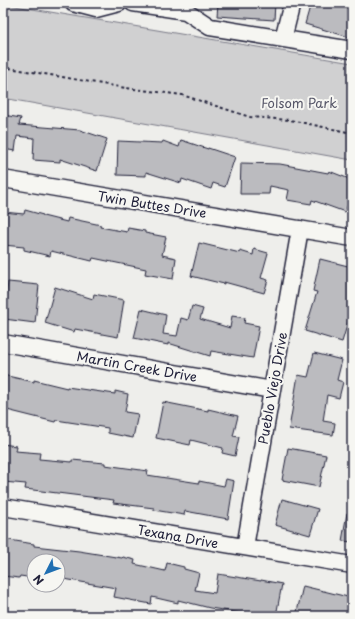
<svg xmlns="http://www.w3.org/2000/svg" width="355" height="619" viewBox="0 0 355 619" font-family="'Playpen Sans',sans-serif">
	<style>
		.green { fill: #d0d0d1; stroke: #797986 }
		.building { fill: #bbbbbf; stroke: #22223b }
		.lines { fill: none; stroke-linecap: round; stroke-linejoin: round }
		.minor-casing { stroke: #22223b; stroke-width: 19 }
		.path { stroke: #22223b; stroke-width: 2; stroke-dasharray: 3 3; stroke-linecap: butt }
		.minor { stroke: #f6f6f2; stroke-width: 16 }
		.labels { text-anchor: middle; dominant-baseline: central; stroke-width: 4; stroke-linejoin: round; paint-order: stroke }
		.park-label { font-size: 13px; fill: #565668; stroke: #f6f6f2 }
		.street-label { font-size: 13px; fill: #22223b; stroke: #f6f6f2 }
	</style>
	<rect width="100%" height="100%" fill="#eeeeeb"/>
	<filter id="ink" filterUnits="userSpaceOnUse"><feTurbulence type="fractalNoise" baseFrequency=".025" numOctaves="2"/><feDisplacementMap in="SourceGraphic" scale="8" xChannelSelector="R" yChannelSelector="G"/><feConvolveMatrix kernelMatrix="1 2 1 2 8 2 1 2 1" color-interpolation-filters="sRGB"/></filter>
	<g filter="url(#ink)">
		<path class="green" d="M3,4L352,63V160L3,98Z"/>
		<path class="building" d="M218,3H275L274,20L217,16Z
			M311,3H352V38L305,24Z
			M3,115L21,118L19,125L80,130L107,139L97,171L60,159V162L33,160L34,138L17,136L15,151L3,149Z
			M181,140L208,149V148L235,157L225,187L213,183L211,189L182,179L181,183L146,172V176L117,175L118,141L162,143L163,141L179,147Z
			M241,163L280,164L328,173L329,171L352,180V194L345,212L312,200L311,204L287,200L289,190L270,186L269,194H240Z
			M25,210L43,215V216L67,222L68,218L101,225L100,227L127,232L128,228L145,231V233L166,237L162,255L176,258L173,279L145,274L146,269L93,258L92,261L51,251L50,256L24,250V247L3,245V212L24,214Z
			M199,243L240,253V251L253,255L254,249L268,253L261,278L268,280L264,293L224,282V284L191,276Z
			M320,259L352,267V299L349,312H351L342,342L305,331L317,292L313,291Z
			M8,282L39,285L35,323L4,319Z
			M55,287L93,299L94,294L124,300L118,337L75,329L74,332L45,323Z
			M192,306L203,309L200,319L230,328L232,316L245,318L244,323L259,326L253,358L211,351L210,356L168,343V345L134,338L141,309L166,315L163,334L177,336L181,318L188,320Z
			M314,353L342,360L337,380L343,382L339,398L327,395L323,421L335,423L333,435L289,429L298,375L308,377Z
			M3,375L34,382V380L67,388V387L115,394V391L128,394L125,412L138,414L133,438L108,433V428L56,420L55,422L3,409Z
			M163,402L208,411V409L238,416L233,436L239,437L235,456L222,453L223,448L191,440L190,445L156,438Z
			M3,444L16,446L15,451L40,453L39,459L72,462V460L105,463V465L148,471L147,475L199,483V481L224,486L226,479L234,481L228,519L185,511L184,515L154,510V508L113,503L114,500L25,489L26,484L3,482Z
			M288,448L326,455L319,487L282,480Z
			M282,499L318,509L310,535L275,525Z
			M347,513L352,514V542L342,541Z
			M3,539L34,544V546L79,551L122,558L123,557L135,560L134,564L165,571L167,563L184,567V569L199,573L195,590L215,593L218,574L261,581V580L282,584L276,616H247L248,614L210,608L178,600V603L152,597L151,604L114,597L116,588L58,578V561H34V578L20,576L19,578L3,576Z
			M303,586L352,598V616H296Z"/>
		<g class="lines">
			<g class="minor-casing">
				<path id="minor" d="M73,3L96,9L119,3
					M133,3L186,11L210,27L352,50
					M283,39L292,3
					M3,179L352,238
					M3,343L272,390
					M3,507L352,565
					M245,547L272,390L300,229"/>
			</g>
			<path class="path" d="M3,67L126,88L182,95L250,117L290,120L352,133"/>
			<use href="#minor" class="minor"/>
		</g>
	</g>
	<g class="labels">
		<g class="park-label">
			<text x="299" y="102">Folsom Park</text>
		</g>
		<g class="street-label">
			<text transform="translate(152 204) rotate(9)">Twin Buttes Drive</text>
			<text transform="translate(137 366) rotate(10)">Martin Creek Drive</text>
			<text transform="translate(272 388) rotate(-80)">Pueblo Viejo Drive</text>
			<text transform="translate(178 536) rotate(10)">Texana Drive</text>
		</g>
	</g>
	<rect width="355" height="619" fill="none" stroke="#f6f6f2" stroke-width="16"/>
	<rect x="8" y="8" width="339" height="603" fill="none" stroke="#22223b" stroke-width="1.5" filter="url(#ink)"/>
	<g transform="translate(46 573) rotate(228)"><circle r="19" fill="#f6f6f2" stroke="#a1a1a9"/>
	<path d="M0-3L7 15L0 10L-7 15Z" fill="#1f6fb2"/>
	<text y="-6" font-size="11" font-weight="bold" text-anchor="middle" fill="#22223b">N</text>
	</g>
</svg>
